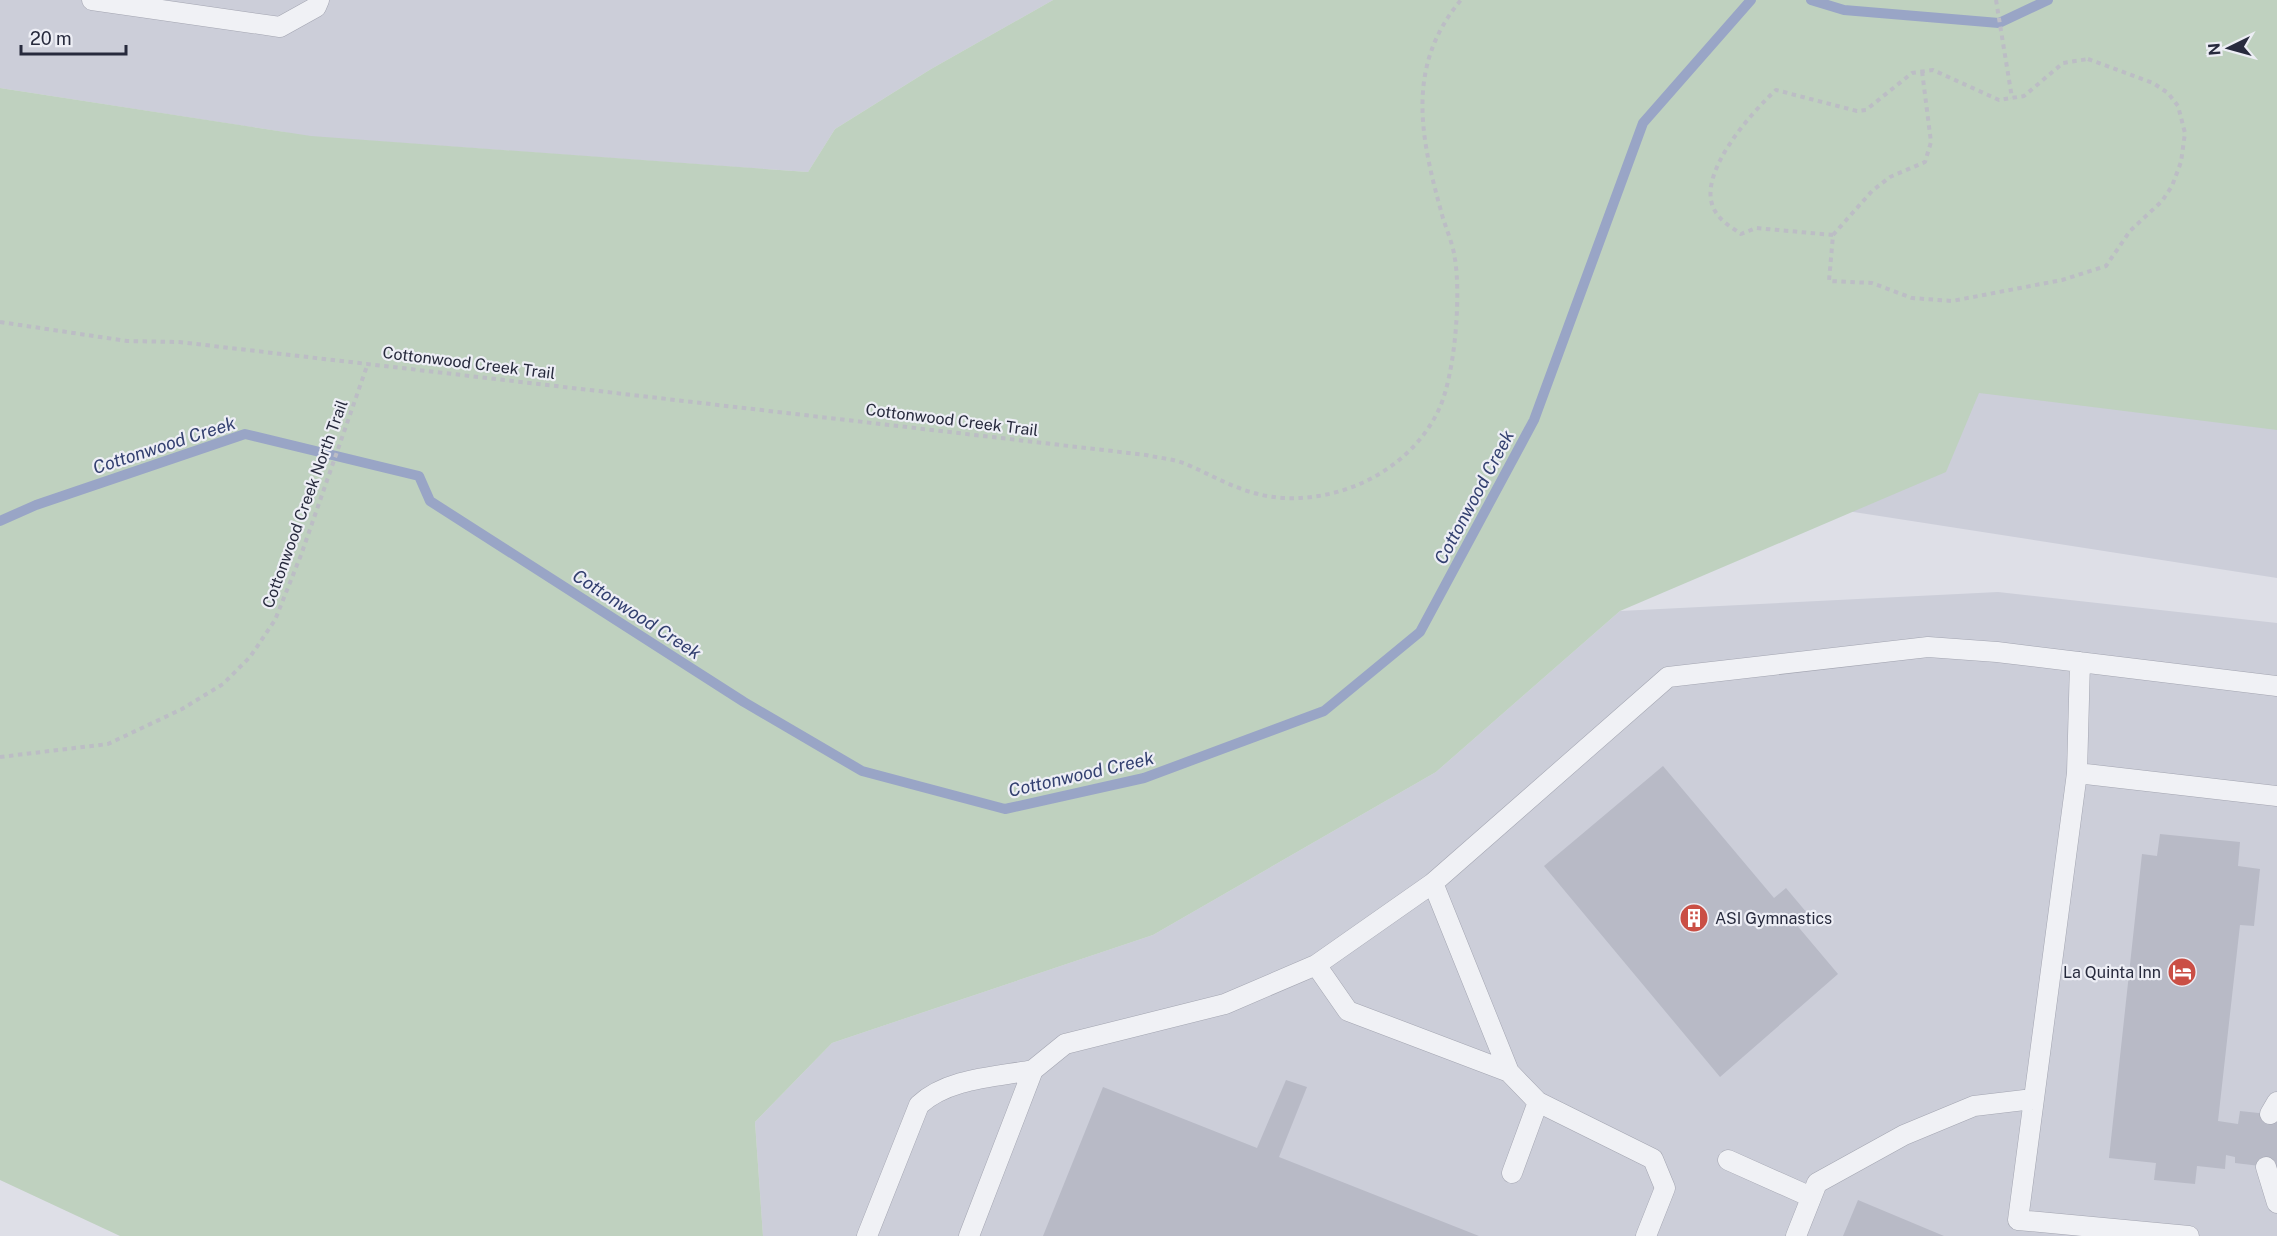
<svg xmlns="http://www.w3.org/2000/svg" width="2277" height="1236" viewBox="0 0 2277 1236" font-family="'Public Sans',sans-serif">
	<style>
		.built { fill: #ccced9 }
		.green { fill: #bfd1bf }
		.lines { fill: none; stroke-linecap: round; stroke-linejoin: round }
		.stream { stroke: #99a5c6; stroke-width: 10 }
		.building { fill: #b8bac6 }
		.service-casing { stroke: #a3a5b1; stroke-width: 21 }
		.path { stroke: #bcbdc5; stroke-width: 4; stroke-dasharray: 4.5 4.5; stroke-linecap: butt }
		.service { stroke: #f0f1f5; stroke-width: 20 }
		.labels { text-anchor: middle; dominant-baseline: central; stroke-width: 4.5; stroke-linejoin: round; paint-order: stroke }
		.street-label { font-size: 16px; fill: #272a3d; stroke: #edeef5 }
		.poi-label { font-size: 16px; fill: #272a3d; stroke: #edeef5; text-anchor: start }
		.water-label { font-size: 18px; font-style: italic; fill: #334070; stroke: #edeef5 }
	</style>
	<rect width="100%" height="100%" fill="#dedfe7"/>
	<path class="built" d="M0,0H1053L931,69L835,129L808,172L343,139L1367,425L284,132L0,88Z
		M1602,325L2277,404V578L1565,467Z
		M1998,592L2277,623V1236H763L755,1122L832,1043L1153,935L1436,772L1620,611Z"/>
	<path class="green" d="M1053,0H2277V430L1979,393L1946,472L1620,611L1436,772L1153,935L832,1043L755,1122L763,1236H120L0,1180V88L311,136L808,172L835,129L931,69Z"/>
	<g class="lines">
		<path class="stream" d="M1811,0L1844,10L1999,23L2048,0
			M0,521L36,505L245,434L419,476L430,501L744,702L862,771L1005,809L1144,778L1324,711L1420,632L1534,420L1643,123L1751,0"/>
	</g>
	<path class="building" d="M1663,766L1774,898L1786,888L1807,913L1795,923L1838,974L1720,1077L1544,866Z
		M2160,834L2240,842L2238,866L2260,869L2254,926L2240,925L2218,1121L2238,1124L2240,1111L2277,1115V1168L2235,1163V1157L2226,1155L2225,1169L2197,1166L2195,1184L2154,1180L2156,1163L2109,1158L2142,854L2157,856Z
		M1286,1080L1307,1087L1279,1157L1479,1236H1043L1103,1087L1257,1148Z
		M1858,1200L1944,1236H1843Z"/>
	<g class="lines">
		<g class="service-casing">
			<path id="service" d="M92,0L280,27L316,7L319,0
				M2080,662L2077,773L2018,1220L2189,1236
				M2077,773L2277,796
				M1433,883L1509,1072
				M1316,965L1348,1011L1509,1072L1538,1102L1653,1159L1665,1188L1646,1236
				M2270,1114L2277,1102
				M1728,1160L1811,1197
				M2266,1167L2277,1203
				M1512,1173L1538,1102
				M867,1236L919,1105C948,1078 996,1077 1033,1070
				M969,1236L1033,1070L1065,1044L1225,1004L1316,965L1433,883L1668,677L1928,647L1997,652L2277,686
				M1796,1236L1817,1183L1904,1135L1974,1106L2033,1099"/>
		</g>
		<path class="path" d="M1996,0L2012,98
			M2088,59L2153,83L2168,93L2178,106L2185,133L2181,162L2172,186L2162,201L2130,231L2106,266L2062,280L1952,301L1912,298L1872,283L1829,281L1833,235L1756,228L1741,234C1731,227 1719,220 1714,209C1696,174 1752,112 1776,90L1857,111L1866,110L1912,73L1933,70L1999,100L2024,96L2063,63Z
			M1833,235L1872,191L1890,177L1925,162L1931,142L1922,71
			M0,322L127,341L179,342L1146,455C1159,458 1174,459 1186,464C1220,479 1246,496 1284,498C1347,501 1413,467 1440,407C1455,372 1461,297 1455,259C1453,243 1445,227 1441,211C1420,135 1406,65 1461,0
			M0,757L108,744L182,709L223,684L250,657L275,620L301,555L368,363"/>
		<use href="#service" class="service"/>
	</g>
	<defs>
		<g id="building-disc" transform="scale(1.5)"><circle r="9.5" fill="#ca4f45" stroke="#edeef5"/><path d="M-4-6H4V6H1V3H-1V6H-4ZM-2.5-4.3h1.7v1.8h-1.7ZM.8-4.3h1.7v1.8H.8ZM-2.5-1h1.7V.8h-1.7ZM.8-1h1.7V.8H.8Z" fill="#fff"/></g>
		<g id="hotel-disc" transform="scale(1.5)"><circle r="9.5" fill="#ca4f45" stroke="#edeef5"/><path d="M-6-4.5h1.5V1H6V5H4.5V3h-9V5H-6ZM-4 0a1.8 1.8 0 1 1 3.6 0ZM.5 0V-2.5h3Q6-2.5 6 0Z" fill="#fff"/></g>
	</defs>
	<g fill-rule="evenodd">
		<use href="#building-disc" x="1694" y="918"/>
		<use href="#hotel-disc" x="2182" y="972"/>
	</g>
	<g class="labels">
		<g class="street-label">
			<text transform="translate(469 363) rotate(7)">Cottonwood Creek Trail</text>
			<text transform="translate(952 420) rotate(7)">Cottonwood Creek Trail</text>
			<text transform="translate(305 504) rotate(-70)">Cottonwood Creek North Trail</text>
		</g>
		<g class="poi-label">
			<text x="1715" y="918">ASI Gymnastics</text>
			<text x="2161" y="972" text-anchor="end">La Quinta Inn</text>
		</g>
		<g class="water-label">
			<text transform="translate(164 445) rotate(-18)">Cottonwood Creek</text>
			<text transform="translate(1474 497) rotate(-62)">Cottonwood Creek</text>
			<text transform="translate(637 614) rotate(33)">Cottonwood Creek</text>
			<text transform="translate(1081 774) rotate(-13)">Cottonwood Creek</text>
		</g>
	</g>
	<g transform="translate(2229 48) rotate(265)" stroke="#edeef5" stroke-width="4.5" paint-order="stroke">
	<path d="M0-4.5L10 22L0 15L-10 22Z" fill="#272a3d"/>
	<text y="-9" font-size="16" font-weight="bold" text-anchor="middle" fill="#272a3d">N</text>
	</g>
	<path d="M21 45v9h105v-9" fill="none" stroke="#272a3d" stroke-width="3"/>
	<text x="30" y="45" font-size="18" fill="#272a3d" stroke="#edeef5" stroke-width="4.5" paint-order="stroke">20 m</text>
</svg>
